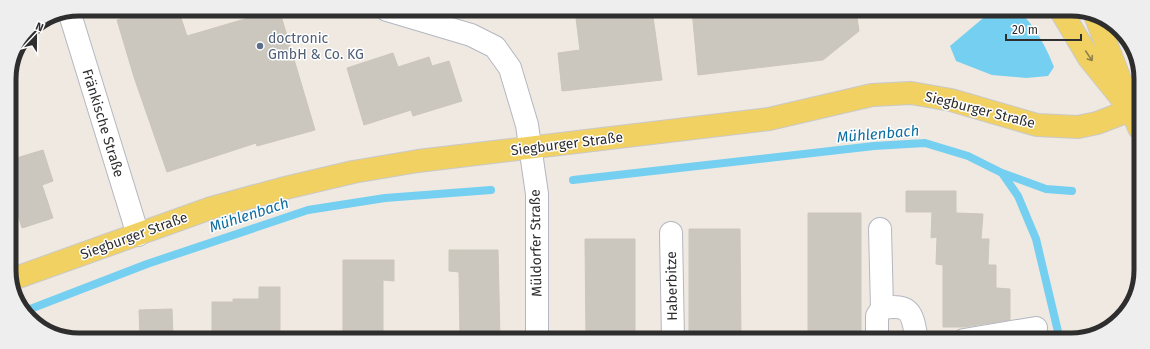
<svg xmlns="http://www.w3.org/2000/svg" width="1150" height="349" viewBox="0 0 1150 349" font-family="'Fira Sans',sans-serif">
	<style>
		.water { fill: #75cff0 }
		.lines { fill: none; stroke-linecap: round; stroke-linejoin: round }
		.stream { stroke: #75cff0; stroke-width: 8 }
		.building { fill: #cbc7bf; stroke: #cbc5ba }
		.minor-casing { stroke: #b4b7c1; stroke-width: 24 }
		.major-casing { stroke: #c9c9c9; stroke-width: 24 }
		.minor { stroke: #fff; stroke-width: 22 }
		.major { stroke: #f2d163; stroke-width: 22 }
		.oneway { stroke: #908048 }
		.service-dot { fill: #5c6f8a; stroke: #fff; stroke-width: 1.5 }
		.labels { text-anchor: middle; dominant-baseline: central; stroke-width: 3; stroke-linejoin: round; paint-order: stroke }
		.service-label { font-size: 14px; fill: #4e5e75; stroke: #fff; text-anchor: start }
		.street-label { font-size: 14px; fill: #2e2e2e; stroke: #fff }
		.water-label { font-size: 15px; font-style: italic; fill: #0d6fa3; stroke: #fff }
		.rim { fill: none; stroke: #2e2e2e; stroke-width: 5 }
	</style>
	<rect width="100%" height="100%" fill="#efe9e1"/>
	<path class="water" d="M996,11C1001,11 1009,10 1015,11C1031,16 1048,51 1054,67L1048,76L1026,78L992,75L956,61L950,46L988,14Z"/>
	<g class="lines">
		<path class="stream" d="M1002,173L1018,196L1036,239L1060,340
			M573,180L874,146L925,143L968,156L1002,173L1046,189L1072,191
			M25,311L147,264L308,210L385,198L491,190"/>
	</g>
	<path class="building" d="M152,9H178L187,36L279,9L315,130L257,146L256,143L167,172L134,77L117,20Z
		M575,10H652L662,80L562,91L558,53L580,50Z
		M692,10L731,11V16L776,11H856L859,31L823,60L698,75Z
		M393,53L398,67L429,57L432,66L449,61L462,101L413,116L411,110L364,125L347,68Z
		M43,150L53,181L42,185L53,218L22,228L10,190V160Z
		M906,191H956V213L983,214L981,239H989L988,265H996V288L1010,289V320L964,327H943V265L936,264L937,237L931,238L932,212H906Z
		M808,213H861V335H808Z
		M689,229H740L741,339H689Z
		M585,239H635V339H586Z
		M449,250H498L500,339H460L459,272L449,271Z
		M343,260H394V281L383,280V338H343Z
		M259,287H280V338H212V302H233V299H259Z
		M172,309L173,338H140L139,310Z"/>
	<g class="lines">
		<g class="minor-casing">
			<path id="minor" d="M387,10L471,35L495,47L510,68L527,125L537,194V339
				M69,11L138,235
				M880,229L882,308
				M671,233L673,339
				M877,339V316L882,308C912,304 912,313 917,340
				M964,340L1036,328"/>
		</g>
		<g class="major-casing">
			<path id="major" d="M1061,11L1089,58L1131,110
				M1095,15L1139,128
				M10,280L211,208L281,189L353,172L418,161L769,119L872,95L911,93L951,100L1037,125L1078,127L1097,123L1131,110"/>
		</g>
		<use href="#minor" class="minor"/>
		<use href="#major" class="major"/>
	</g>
	<defs><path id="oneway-shaft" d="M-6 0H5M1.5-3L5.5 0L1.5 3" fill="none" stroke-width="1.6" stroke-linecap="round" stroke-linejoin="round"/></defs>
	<use class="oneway" href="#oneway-shaft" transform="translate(1089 56) rotate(56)"/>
	<circle class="service-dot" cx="260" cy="46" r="4"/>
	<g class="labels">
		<g class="service-label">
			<text x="268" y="38">doctronic<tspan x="268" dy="16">GmbH &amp; Co. KG</tspan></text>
		</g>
		<g class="street-label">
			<text transform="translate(980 110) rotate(14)">Siegburger Straße</text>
			<text transform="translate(103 123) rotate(73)">Fränkische Straße</text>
			<text transform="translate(567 144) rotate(-7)">Siegburger Straße</text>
			<text transform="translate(134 236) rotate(-20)">Siegburger Straße</text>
			<text transform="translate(536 243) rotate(-91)">Müldorfer Straße</text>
			<text transform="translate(672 286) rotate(-91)">Haberbitze</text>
		</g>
		<g class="water-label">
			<text transform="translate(878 134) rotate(-5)">Mühlenbach</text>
			<text transform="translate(249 215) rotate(-18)">Mühlenbach</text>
		</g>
	</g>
	<path d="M0 0H1150V349H0ZM79 16H1071A63 63 0 0 1 1134 79V270A63 63 0 0 1 1071 333H79A63 63 0 0 1 16 270V79A63 63 0 0 1 79 16Z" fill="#eee" fill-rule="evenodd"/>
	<path class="rim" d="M79 16H1071A63 63 0 0 1 1134 79V270A63 63 0 0 1 1071 333H79A63 63 0 0 1 16 270V79A63 63 0 0 1 79 16Z"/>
	<g transform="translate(36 36) rotate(22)" stroke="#ffffff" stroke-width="3" paint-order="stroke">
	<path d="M0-3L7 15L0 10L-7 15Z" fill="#2e2e2e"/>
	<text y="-6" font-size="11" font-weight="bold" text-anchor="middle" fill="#2e2e2e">N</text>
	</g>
	<path d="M1006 34v6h75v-6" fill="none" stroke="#2e2e2e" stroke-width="2"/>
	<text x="1012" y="34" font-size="12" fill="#2e2e2e" stroke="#ffffff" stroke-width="3" paint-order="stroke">20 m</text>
</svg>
